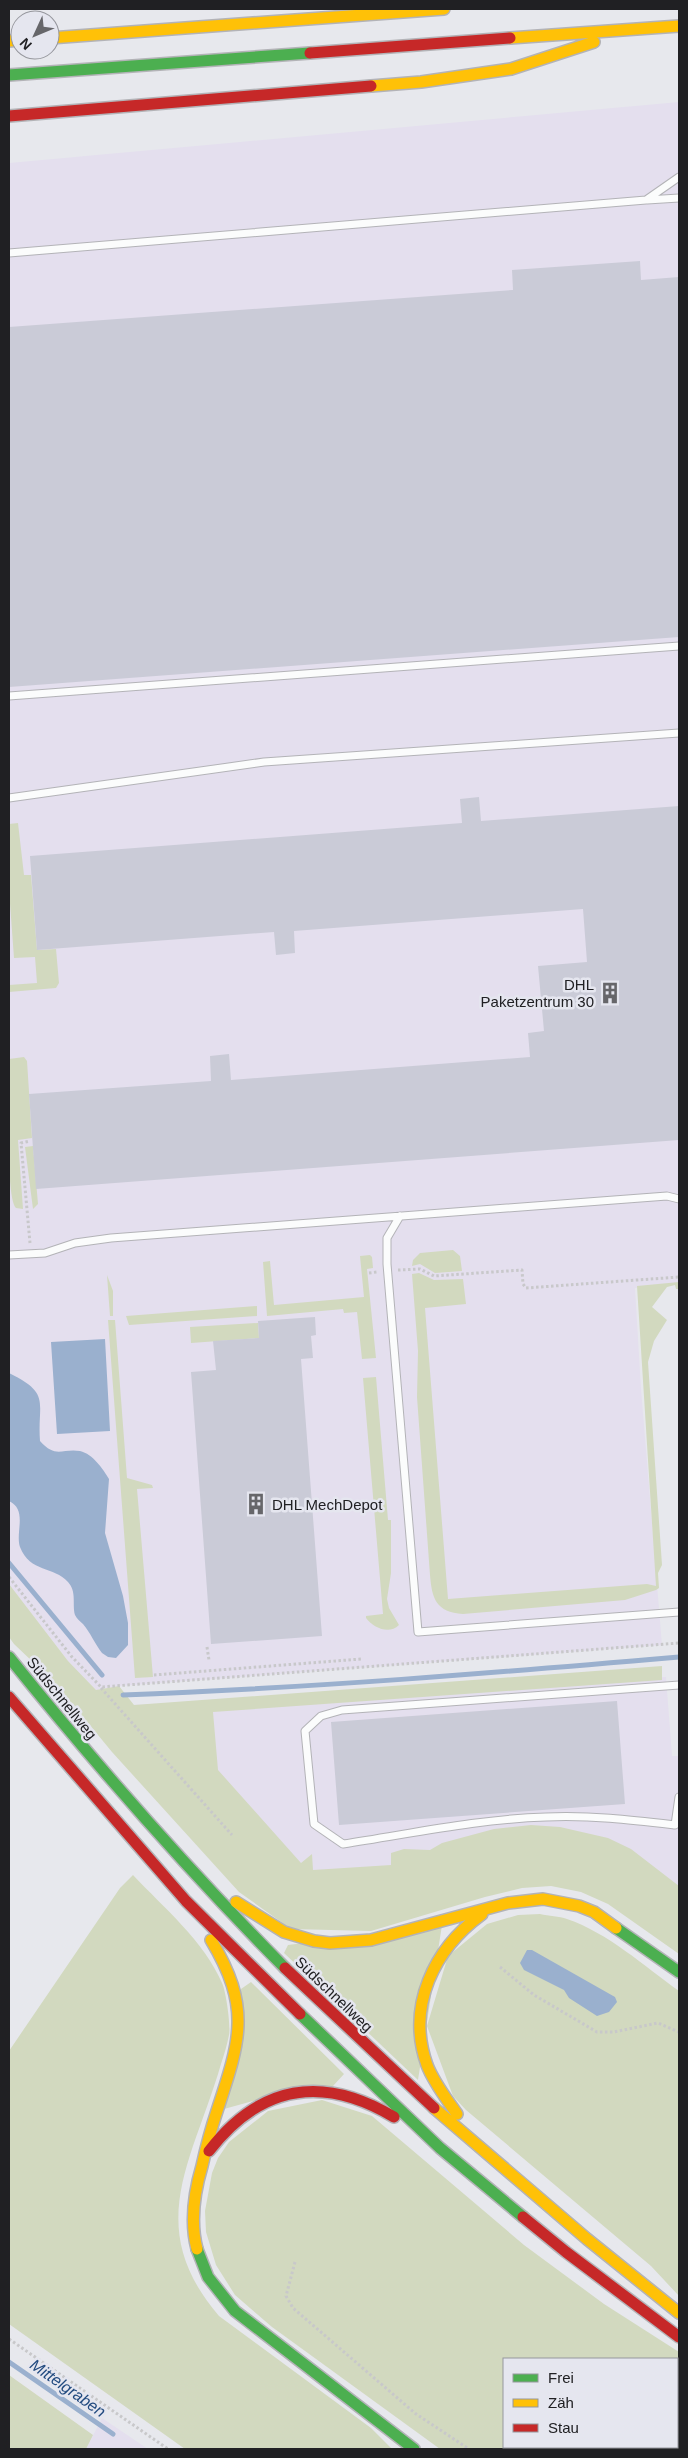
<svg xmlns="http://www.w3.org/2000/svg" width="688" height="2458" viewBox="0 0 688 2458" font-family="Helvetica,sans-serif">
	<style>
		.industrial { fill: #e4dfee }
		.green { fill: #d2d9bf; fill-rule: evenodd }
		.water { fill: #9ab0ce }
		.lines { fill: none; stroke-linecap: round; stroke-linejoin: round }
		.stream { stroke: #9ab0ce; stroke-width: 5 }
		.building { fill: #cacbd7 }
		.lane-casing { stroke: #b3b3b7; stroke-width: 9 }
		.fast-casing { stroke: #b3b3b7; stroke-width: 14 }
		.slow-casing { stroke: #b3b3b7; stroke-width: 14 }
		.jam-casing { stroke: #b3b3b7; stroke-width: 14 }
		.path { stroke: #c8c8ca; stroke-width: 3; stroke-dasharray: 2.5 2.5; stroke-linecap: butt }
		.lane { stroke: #fbfcfc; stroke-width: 7 }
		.fast { stroke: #4caf50; stroke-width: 11 }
		.slow { stroke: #ffc107; stroke-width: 11 }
		.jam { stroke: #c62828; stroke-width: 11 }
		.labels { text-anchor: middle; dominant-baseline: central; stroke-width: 5; stroke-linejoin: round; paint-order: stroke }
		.poi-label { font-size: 15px; fill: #202023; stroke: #e5e6ef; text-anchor: end }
		.street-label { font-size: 15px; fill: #202023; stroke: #e5e6ef }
		.water-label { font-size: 16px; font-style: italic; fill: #214a7f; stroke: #e5e6ef }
	</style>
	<rect width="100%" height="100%" fill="#e7e8ed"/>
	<path class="industrial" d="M679,102V1283L635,1288L641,1389L662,1645L119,1686L96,1690L68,1661L9,1584V163Z
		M666,1677L672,1756H679V1918L618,1870L337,1902L133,1705Z
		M102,2418L148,2449H86Z"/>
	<path class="green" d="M18,823L24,875H31L37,950L56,949L59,983L56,988L9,992V985L37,983L35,957L14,958L9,890V824Z
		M24,1057L27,1061L32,1138L18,1140L23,1209L16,1208C5,1198 9,1081 9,1059Z
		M33,1146L38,1204L33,1209L25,1147Z
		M453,1250L460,1256L462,1271L435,1273L420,1264L412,1266L413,1260L420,1253Z
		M370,1255L372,1257L373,1268L367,1269L376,1358L362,1359L357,1312L344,1313L343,1309L267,1316L263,1262L270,1261L274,1305L364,1297L360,1256Z
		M419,1273L434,1280L463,1279L466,1304L425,1308L448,1599L647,1584L656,1586L637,1286L679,1282V1289H676L675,1285L667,1287L652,1307L667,1320L654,1341L648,1362L662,1565L658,1573L659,1588L656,1590L625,1600L463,1614C436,1612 432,1599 430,1575L417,1397L418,1351L412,1274Z
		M107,1275L113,1291V1316H110Z
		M257,1306V1316L129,1325L126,1316Z
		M108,1320H115L127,1478L152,1485L153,1488L137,1489L153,1677L135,1678Z
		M258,1323L259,1338L191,1343L190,1327Z
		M376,1377L388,1520H391V1573L387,1599L389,1608L399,1625C389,1635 374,1628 366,1618V1616L383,1614L363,1378Z
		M9,1584L68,1661L96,1690L119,1686L134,1705L662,1666V1680L213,1712L218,1770L301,1863L312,1854L313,1870L391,1865V1853L404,1849L430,1850L442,1843L494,1829L531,1825L560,1827L608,1838L631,1849L679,1886V1954L608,1904L581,1892L551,1886L522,1888L485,1897L371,1931L291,1929L239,1892L112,1752L56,1684L14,1644L9,1637Z
		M133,1875C164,1908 204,1941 222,1983C226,1991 231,2026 229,2035C227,2045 224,2055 221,2064C193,2161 142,2226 219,2316L371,2428L392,2449H185L9,2324V2051L120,1888Z
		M540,1914C549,1916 559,1916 567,1919C608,1933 644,1966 679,1991V2296L651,2266L466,2110L453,2096L427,2026L448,1956L487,1924L518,1915Z
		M442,1925L418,2080L284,1953L288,1945Z
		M251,1982L344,2074L333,2086L253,2101L224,2109L241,1989Z
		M322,2100L372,2116L524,2245L604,2304L679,2352V2449H440L272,2327L235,2295L216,2265L206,2232L205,2211L212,2173L218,2158L229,2142L268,2111ZM504,2359H677V2447H504Z
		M9,2375L93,2435L86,2449H9Z"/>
	<path class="water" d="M105,1339L110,1431L57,1434L51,1342Z
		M9,1373C52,1394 37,1402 40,1441C56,1459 62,1448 80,1451C93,1454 103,1469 109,1479L105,1533L123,1596L128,1623V1645L116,1658L108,1657L102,1653C95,1644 90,1632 83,1624C80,1621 77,1619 75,1615C72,1604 77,1592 68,1582C54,1566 30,1573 20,1547C15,1532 28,1510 9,1501Z
		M527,1950H532L615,1997L617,2002L609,2012L597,2016L569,1998L564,1990L524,1970L520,1963Z"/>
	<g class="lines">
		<path class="stream" d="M9,1563L102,1675
			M123,1695C309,1688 494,1673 679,1657
			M9,2362L113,2434"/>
	</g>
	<path class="building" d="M640,261L641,280L679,277V637L9,687V327L513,290L512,270Z
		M479,797L481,821L679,806V1140L36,1189L29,1094L211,1081L210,1056L229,1054L231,1080L530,1057L528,1033L544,1031L538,966L587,962L583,909L294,931L295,953L276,955L274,932L37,950L30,856L462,823L460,799Z
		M315,1317L316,1335L311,1336L313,1358L301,1359L322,1636L211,1644L191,1372L216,1370L213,1341L259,1338L258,1321Z
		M617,1701L625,1804L339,1825L331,1722Z"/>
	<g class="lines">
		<g class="lane-casing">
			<path id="lane" d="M647,200L679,198
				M9,253L646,200L679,177
				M9,696L679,646
				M9,798L264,762L679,733
				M400,1216L387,1238V1264L418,1632L679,1612
				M9,1255L45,1253L75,1243L111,1238L667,1196L679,1199
				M679,1685L342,1710L321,1716L305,1731L314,1824L343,1844C410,1834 478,1819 546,1817C590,1815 632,1820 675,1825L679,1797"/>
		</g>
		<g class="fast-casing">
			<path id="fast" d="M9,75L310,53
				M9,1657C96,1765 187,1869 285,1968
				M616,1928L679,1972
				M300,2014L440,2148L523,2217
				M197,2249L208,2277L235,2311L414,2449"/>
		</g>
		<g class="slow-casing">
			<path id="slow" d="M50,38L444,9
				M510,38L679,26
				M9,41L20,40
				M371,86L421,82L511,69L594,42
				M236,1902L284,1932L314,1941L330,1943L371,1940L508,1903L543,1899L579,1906L594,1912L616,1928
				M434,2108L587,2239L679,2313
				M457,2114C446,2098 434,2083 427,2065C406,2006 434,1949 482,1914
				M197,2249C190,2222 194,2193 202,2166C206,2148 211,2129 217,2111C240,2041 252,2008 211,1940"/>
		</g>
		<g class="jam-casing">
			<path id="jam" d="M310,53L510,38
				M9,116L371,86
				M9,1697L186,1901L300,2014
				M285,1968L434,2108
				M209,2151C260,2085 322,2074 394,2117
				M523,2217L566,2252L679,2337"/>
		</g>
		<path class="path" d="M30,1243L21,1143L30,1141
			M398,1270L420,1269L434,1276L522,1270L523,1284L526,1288L679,1277
			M369,1273L377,1272
			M9,1577L72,1657L101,1687L679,1643
			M207,1647L209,1660
			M154,1675L361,1659
			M101,1688L232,1835
			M500,1967L534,1995L597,2032H614L658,2023L679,2032
			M295,2262L286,2296L293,2308L416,2414L469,2449
			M9,2339L168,2449"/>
		<use href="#lane" class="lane"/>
		<use href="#fast" class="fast"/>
		<use href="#slow" class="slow"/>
		<use href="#jam" class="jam"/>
	</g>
	<defs>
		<g id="building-bare" transform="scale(1.725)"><path d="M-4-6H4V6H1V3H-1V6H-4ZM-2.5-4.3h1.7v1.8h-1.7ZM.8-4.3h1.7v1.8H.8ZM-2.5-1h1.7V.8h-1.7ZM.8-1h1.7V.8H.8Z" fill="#66666a" stroke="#e5e6ef" stroke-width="2.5" paint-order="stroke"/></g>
	</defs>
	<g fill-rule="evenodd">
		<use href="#building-bare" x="610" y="993"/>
		<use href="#building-bare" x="256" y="1504"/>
	</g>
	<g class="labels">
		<g class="poi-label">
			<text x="594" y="984">DHL<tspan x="594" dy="17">Paketzentrum 30</tspan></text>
			<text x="272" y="1504" text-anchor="start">DHL MechDepot</text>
		</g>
		<g class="street-label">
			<text transform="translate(62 1698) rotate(51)">Südschnellweg</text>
			<text transform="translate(334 1994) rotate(44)">Südschnellweg</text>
		</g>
		<g class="water-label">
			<text transform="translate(68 2388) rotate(35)">Mittelgraben</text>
		</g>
	</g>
	<rect width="688" height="2458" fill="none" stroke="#202023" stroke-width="20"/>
	<rect x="503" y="2358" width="175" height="90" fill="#e5e6ef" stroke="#96979d"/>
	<rect x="513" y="2374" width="25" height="8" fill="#4caf50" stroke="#96979d"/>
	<text x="548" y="2383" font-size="15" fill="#202023">Frei</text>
	<rect x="513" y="2399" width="25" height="8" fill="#ffc107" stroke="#96979d"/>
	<text x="548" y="2408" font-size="15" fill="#202023">Zäh</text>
	<rect x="513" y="2424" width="25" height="8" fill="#c62828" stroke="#96979d"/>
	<text x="548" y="2433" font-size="15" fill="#202023">Stau</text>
	<g transform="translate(35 35) rotate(226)"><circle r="24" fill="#e5e6ef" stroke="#96979d"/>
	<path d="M0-4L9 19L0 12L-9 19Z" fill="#66666a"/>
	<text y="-8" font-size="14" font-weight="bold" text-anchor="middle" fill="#202023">N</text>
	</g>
</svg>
